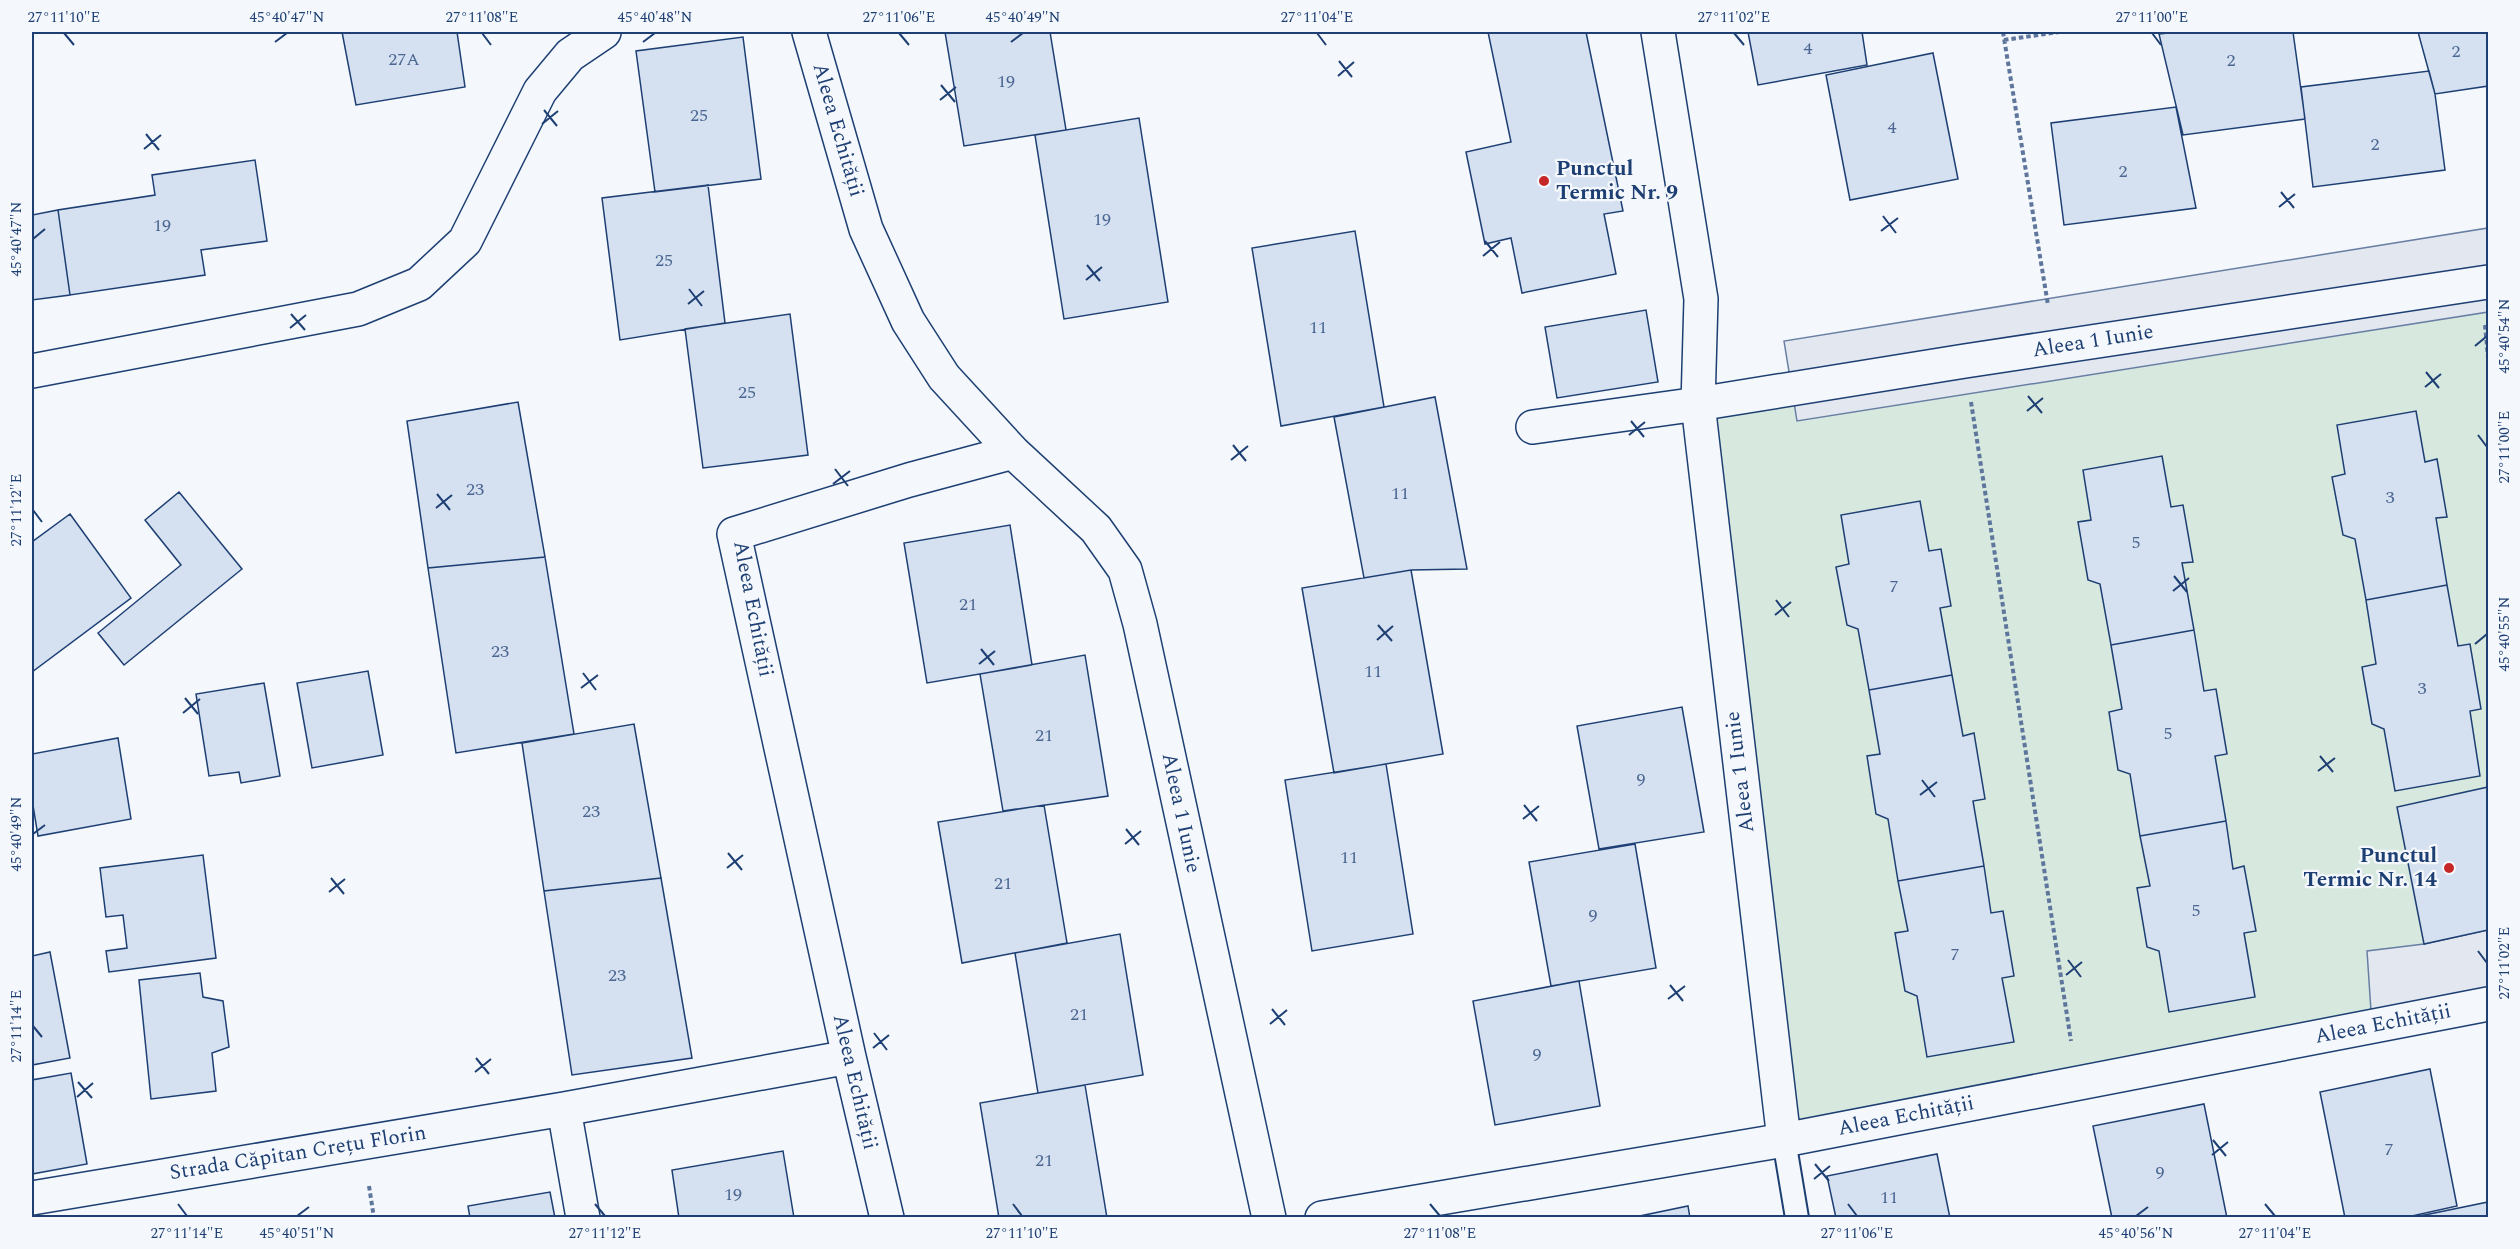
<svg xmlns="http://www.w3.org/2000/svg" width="2520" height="1249" viewBox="0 0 2520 1249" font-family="Spectral,serif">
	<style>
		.green { fill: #d7e8df; stroke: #687fa3; stroke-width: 1.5 }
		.parking { fill: #e3e8f0; stroke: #687fa3; stroke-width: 1.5 }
		.building { fill: #d5e0f0; stroke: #1d3f73; stroke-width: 1.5 }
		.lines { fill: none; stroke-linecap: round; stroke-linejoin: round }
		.lane-casing { stroke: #1d3f73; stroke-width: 26 }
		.street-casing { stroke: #1d3f73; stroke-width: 36 }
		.path { stroke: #5e769c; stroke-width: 4; stroke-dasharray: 4.5 3; stroke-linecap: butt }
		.lane { stroke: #f4f7fb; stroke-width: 22 }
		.street { stroke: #f4f7fb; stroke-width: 33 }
		.ticks { fill: none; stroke: #1d3f73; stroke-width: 2 }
		.poi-dot { fill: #c62828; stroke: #f4f7fb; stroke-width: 2 }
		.labels { text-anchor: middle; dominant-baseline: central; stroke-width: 4.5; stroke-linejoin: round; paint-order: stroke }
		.number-label { font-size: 18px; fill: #4b6792 }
		.street-label { font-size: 21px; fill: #1d3f73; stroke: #f4f7fb }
		.poi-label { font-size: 21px; font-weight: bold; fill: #1d3f73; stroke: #f4f7fb; text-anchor: start }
		.neatline { fill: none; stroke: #1d3f73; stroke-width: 2 }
		.ticks-label { font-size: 15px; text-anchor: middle; fill: #1d3f73 }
	</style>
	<rect width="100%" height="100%" fill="#f4f7fb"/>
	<path class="green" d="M2488,282V1004L1784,1140L1698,404Z"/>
	<path class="parking" d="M2488,228V312L1797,421L1784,341Z
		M2488,930V1005L2372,1026L2367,951L2424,944Z"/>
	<path class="building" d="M342,32H457L465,87L356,105Z
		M945,32H1050L1066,130L964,146Z
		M1488,32H1586L1623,211L1604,214L1616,274L1522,293L1511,238L1485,244L1466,152L1511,142Z
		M1748,32H1862L1867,65L1758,85Z
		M2177,32H2293L2305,119L2183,135L2159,34Z
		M2418,32H2488V86L2435,94Z
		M743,37L761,179L655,192L636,51Z
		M1933,53L1958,179L1850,200L1826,75Z
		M2429,71L2435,94L2445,170L2313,187L2301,87Z
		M2176,107L2196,208L2064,225L2051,123Z
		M1139,118L1168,302L1064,319L1035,135Z
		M255,160L267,241L201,250L205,275L70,295L58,210L155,195L152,175Z
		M708,185L725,323L620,340L602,198Z
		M58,210L70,295L32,300V215Z
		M1355,231L1384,407L1281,426L1252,248Z
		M1646,310L1658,382L1557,398L1545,327Z
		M790,314L808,455L703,468L685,329Z
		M1435,397L1467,569L1411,570L1364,578L1334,417Z
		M518,402L545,557L428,568L407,421Z
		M2416,411L2425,462L2437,459L2447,517L2436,518L2447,585L2366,600L2355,539L2343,535L2332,477L2345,474L2337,425Z
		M2162,456L2171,507L2183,505L2193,562L2182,563L2194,630L2111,645L2100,584L2088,580L2078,522L2091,520L2083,470Z
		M179,492L242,569L124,665L98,633L181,565L145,520Z
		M1920,501L1929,551L1941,549L1951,606L1940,608L1952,675L1869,690L1858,629L1847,625L1836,567L1849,564L1841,515Z
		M70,514L131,598L32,672V542Z
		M1010,525L1032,665L927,683L904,543Z
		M545,557L574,734L456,753L428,568Z
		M1411,570L1443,754L1334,773L1302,588Z
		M2447,585L2458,646L2470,644L2481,709L2470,711L2480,776L2395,791L2384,729L2372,724L2362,667L2376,664L2366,600Z
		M2194,630L2204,691L2216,689L2227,754L2215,756L2226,821L2140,836L2130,774L2118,770L2109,712L2122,709L2111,645Z
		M1085,655L1108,796L1003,811L980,674Z
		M368,671L383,755L312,768L297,683Z
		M1952,675L1963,736L1974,733L1985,799L1973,801L1984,866L1898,881L1888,819L1876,814L1867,756L1880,754L1869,690Z
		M264,683L280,776L241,783L239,772L209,776L196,694Z
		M1682,707L1704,832L1599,849L1577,726Z
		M634,724L661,878L544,891L522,743Z
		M118,738L131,819L38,836L32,799V754Z
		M1386,764L1413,934L1312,951L1285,780Z
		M2488,787V930L2424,944L2397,807Z
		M1044,805L1067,943L962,963L938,822Z
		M2226,821L2233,869L2244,866L2256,931L2244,933L2255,997L2169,1012L2159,951L2147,947L2137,888L2150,886L2140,836Z
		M1635,844L1656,968L1551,986L1529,862Z
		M203,855L216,958L109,972L106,951L127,948L123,915L106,917L100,868Z
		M1984,866L1991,913L2003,911L2014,976L2002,978L2014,1042L1927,1057L1917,996L1905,991L1895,933L1908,931L1898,881Z
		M661,878L692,1058L572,1075L544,891Z
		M1120,934L1143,1075L1038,1093L1015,953Z
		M50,952L70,1058L32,1065V956Z
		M200,973L203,997L223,1001L229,1047L212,1053L216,1091L151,1099L139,980Z
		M1579,981L1600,1106L1495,1125L1473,1001Z
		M2430,1069L2457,1206L2403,1218H2345L2320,1092Z
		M71,1073L87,1164L32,1174V1080Z
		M1085,1085L1107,1218H999L980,1103Z
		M2204,1104L2227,1218H2112L2093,1126Z
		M783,1151L794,1218H679L672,1170Z
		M1937,1154L1950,1218H1836L1827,1176Z
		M550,1192L555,1218H470L468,1206Z
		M2488,1202V1218H2410Z
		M1688,1206L1690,1218H1630Z"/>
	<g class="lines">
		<g class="lane-casing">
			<path id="lane" d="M1784,1140L1797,1218"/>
		</g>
		<g class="street-casing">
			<path id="street" d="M809,32L866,229L908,321L944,377L1013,452L1096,529L1125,570L1140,624L1269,1218
				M1658,32L1701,299L1698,404L1784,1140
				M32,371L358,309L419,284L465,241L540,91L570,55L604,32
				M1533,427L1698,404L1965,361L2488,282
				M564,1109L583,1218
				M32,1198L564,1109L849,1057
				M887,1218L849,1057L734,534L909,480L1013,452
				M1322,1218L1784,1140L2488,1004"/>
		</g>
		<path class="path" d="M2003,32L2048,305
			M2004,40L2059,32
			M2485,325L2488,357
			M1971,402L2071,1041
			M369,1186L374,1218"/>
		<use href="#lane" class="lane"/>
		<use href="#street" class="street"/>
	</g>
	<path class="ticks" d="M64,33L74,45M482,33L491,45M899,33L909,45M1317,33L1326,45M1734,33L1744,45M2152,33L2161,45M275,42L287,33M643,42L655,33M1011,42L1023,33M1339,61L1352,77M1338,76L1354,62M941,85L955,102M940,100L956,87M544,110L557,126M542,124L558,111M146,134L159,150M144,149L161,135M2281,192L2294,208M2279,207L2295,194M1883,216L1896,233M1881,231L1898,218M33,239L45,229M1485,241L1498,257M1483,256L1500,242M1087,265L1100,281M1086,280L1102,267M689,289L702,306M688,304L704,291M291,314L305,330M290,328L306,315M2475,346L2487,336M2426,372L2439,388M2425,387L2441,374M2028,396L2042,413M2027,411L2043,398M1631,421L1644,437M1629,435L1645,422M2478,435L2487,447M1233,445L1246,461M1231,460L1248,446M835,469L848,486M833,484L850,471M437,494L450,510M436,508L452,495M33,510L42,522M2174,576L2187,592M2173,591L2189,578M1776,600L1789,617M1775,615L1791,602M1378,625L1392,641M1377,640L1393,626M2475,644L2487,634M981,649L994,665M979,664L995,651M583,673L596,690M581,688L598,675M185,698L198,714M183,713L200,699M2320,756L2333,772M2318,771L2335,758M1922,780L1935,797M1920,795L1937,782M1524,805L1537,821M1523,819L1539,806M1126,829L1139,845M33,834L45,825M1125,844L1141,831M728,853L742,870M727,868L743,855M331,878L344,894M329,892L345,879M2478,951L2487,963M2068,960L2081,977M2066,975L2082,962M1670,985L1683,1001M1668,999L1685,986M1272,1009L1285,1025M1270,1024L1287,1010M33,1026L42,1037M874,1033L887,1050M873,1048L889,1035M476,1058L489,1074M475,1072L491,1059M78,1082L92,1098M77,1097L93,1083M2213,1140L2226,1156M2212,1155L2228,1142M1815,1164L1829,1181M1814,1179L1830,1166M178,1204L187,1216M595,1204L605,1216M1013,1204L1022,1216M1430,1204L1440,1216M1848,1204L1857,1216M2265,1204L2275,1216M297,1216L309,1207M2136,1216L2148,1207"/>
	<g class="poi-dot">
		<circle cx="1544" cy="181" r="6"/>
		<circle cx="2449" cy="868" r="6"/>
	</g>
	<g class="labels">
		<g class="number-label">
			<text x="1808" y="48">4</text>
			<text x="2456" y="51">2</text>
			<text x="404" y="59">27A</text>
			<text x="2231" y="60">2</text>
			<text x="1006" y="81">19</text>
			<text x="699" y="115">25</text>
			<text x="1892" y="127">4</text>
			<text x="2375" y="144">2</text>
			<text x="2123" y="171">2</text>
			<text x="1102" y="219">19</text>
			<text x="162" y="225">19</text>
			<text x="664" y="260">25</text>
			<text x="1318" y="327">11</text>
			<text x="747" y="392">25</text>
			<text x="475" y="489">23</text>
			<text x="1400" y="493">11</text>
			<text x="2390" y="497">3</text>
			<text x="2136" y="542">5</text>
			<text x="1894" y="586">7</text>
			<text x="968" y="604">21</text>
			<text x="500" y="651">23</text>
			<text x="1373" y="671">11</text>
			<text x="2422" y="688">3</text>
			<text x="2168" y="733">5</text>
			<text x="1044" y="735">21</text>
			<text x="1641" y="779">9</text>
			<text x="591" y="811">23</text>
			<text x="1349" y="857">11</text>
			<text x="1003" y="883">21</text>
			<text x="2196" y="910">5</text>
			<text x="1593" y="915">9</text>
			<text x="1955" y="954">7</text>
			<text x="617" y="975">23</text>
			<text x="1079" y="1014">21</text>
			<text x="1537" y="1054">9</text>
			<text x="2389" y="1149">7</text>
			<text x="1044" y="1160">21</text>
			<text x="2160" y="1172">9</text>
			<text x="733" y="1194">19</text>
			<text x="1889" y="1197">11</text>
		</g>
		<g class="street-label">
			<text transform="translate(838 130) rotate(74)">Aleea Echității</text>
			<text transform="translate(2093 341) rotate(-9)">Aleea 1 Iunie</text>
			<text transform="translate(753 609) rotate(79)">Aleea Echității</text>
			<text transform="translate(1740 772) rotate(-97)">Aleea 1 Iunie</text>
			<text transform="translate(1181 813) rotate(78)">Aleea 1 Iunie</text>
			<text transform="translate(2383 1024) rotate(-11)">Aleea Echității</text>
			<text transform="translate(855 1082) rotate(77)">Aleea Echității</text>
			<text transform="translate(1906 1116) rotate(-11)">Aleea Echității</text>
			<text transform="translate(298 1153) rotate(-9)">Strada Căpitan Crețu Florin</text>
		</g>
		<g class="poi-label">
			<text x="1556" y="169">Punctul<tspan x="1556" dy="24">Termic Nr. 9</tspan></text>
			<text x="2437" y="856" text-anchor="end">Punctul<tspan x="2437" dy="24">Termic Nr. 14</tspan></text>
		</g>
	</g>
	<rect width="2520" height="1249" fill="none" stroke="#f4f7fb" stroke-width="66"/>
	<rect x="33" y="33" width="2454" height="1183" class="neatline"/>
	<g class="ticks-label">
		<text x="64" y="22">27°11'10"E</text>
		<text x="287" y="22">45°40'47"N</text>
		<text x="482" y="22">27°11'08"E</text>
		<text x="655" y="22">45°40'48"N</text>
		<text x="899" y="22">27°11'06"E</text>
		<text x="1023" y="22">45°40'49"N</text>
		<text x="1317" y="22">27°11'04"E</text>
		<text x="1734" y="22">27°11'02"E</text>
		<text x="2152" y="22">27°11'00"E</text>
		<text transform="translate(16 239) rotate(-90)" y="5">45°40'47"N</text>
		<text transform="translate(2504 336) rotate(-90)" y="5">45°40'54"N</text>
		<text transform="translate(2504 447) rotate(-90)" y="5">27°11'00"E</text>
		<text transform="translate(16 510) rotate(-90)" y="5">27°11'12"E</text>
		<text transform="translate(2504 634) rotate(-90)" y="5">45°40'55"N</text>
		<text transform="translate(16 834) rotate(-90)" y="5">45°40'49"N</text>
		<text transform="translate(2504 963) rotate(-90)" y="5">27°11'02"E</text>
		<text transform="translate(16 1026) rotate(-90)" y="5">27°11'14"E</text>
		<text x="187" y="1238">27°11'14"E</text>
		<text x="297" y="1238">45°40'51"N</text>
		<text x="605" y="1238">27°11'12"E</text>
		<text x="1022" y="1238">27°11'10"E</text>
		<text x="1440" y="1238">27°11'08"E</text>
		<text x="1857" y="1238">27°11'06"E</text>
		<text x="2136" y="1238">45°40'56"N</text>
		<text x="2275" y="1238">27°11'04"E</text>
	</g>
</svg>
